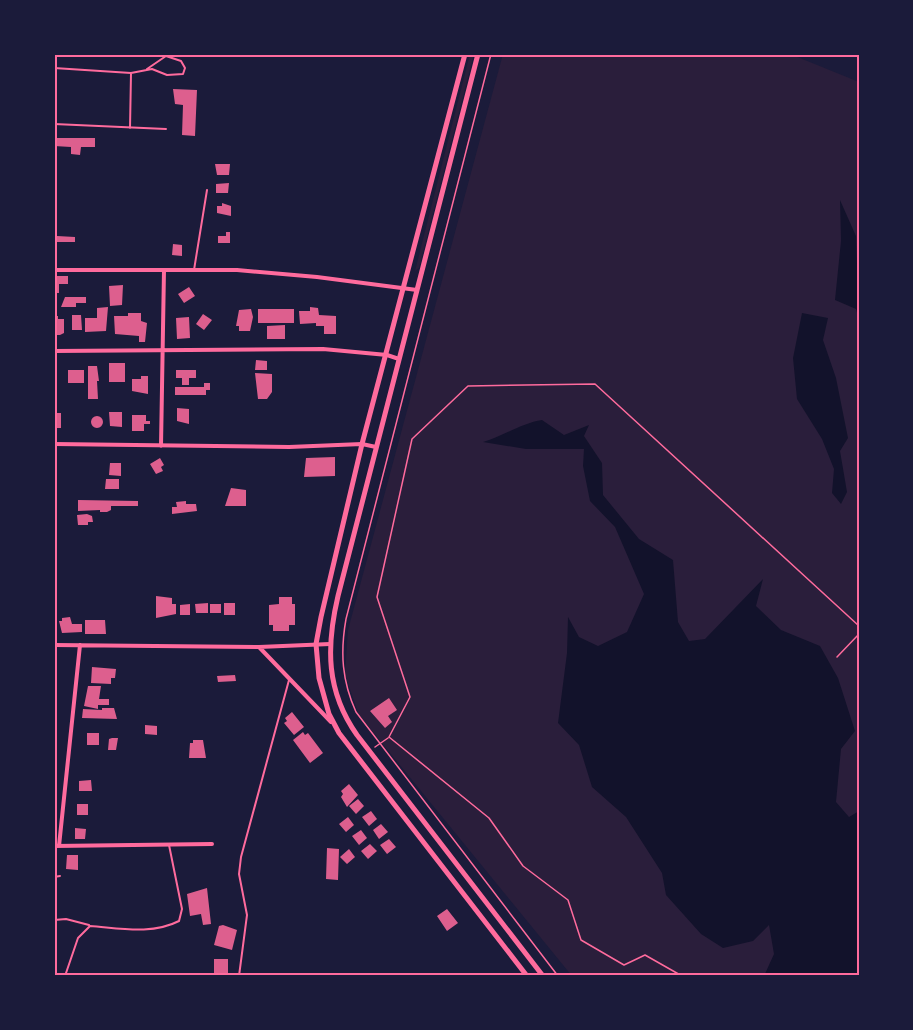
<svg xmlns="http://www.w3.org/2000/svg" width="913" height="1030" viewBox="0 0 913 1030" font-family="Poppins,sans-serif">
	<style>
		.green { fill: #2a1e3b }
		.water { fill: #12122b }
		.building { fill: #dd5f8e }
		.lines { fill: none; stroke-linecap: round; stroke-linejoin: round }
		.path { stroke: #ff6b9d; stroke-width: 1.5 }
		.service { stroke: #ff6b9d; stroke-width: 2 }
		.minor { stroke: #ff6b9d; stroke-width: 4 }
		.tertiary { stroke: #ff6b9d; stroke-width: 5 }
		.neatline { fill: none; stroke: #ff6b9d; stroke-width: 2 }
	</style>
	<rect width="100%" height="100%" fill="#1b1b3a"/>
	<path class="green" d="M470,54H474L419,268L415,271Z
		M503,54H790L859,82V976H572L359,715L345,675L348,630Z"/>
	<path class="water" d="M840,200L856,236L859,320L856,309L835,300L841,241Z
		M802,313L828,318L823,340L836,378L848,438L840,451L847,492L841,504L832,493L834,469L822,439L797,399L793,358Z
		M542,420L564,435L589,425L584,436L602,463L603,495L639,539L673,560L678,622L689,641L705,639L763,579L756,606L781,630L820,646L838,678L855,731L841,749L836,802L849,817L859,811V976H764L774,954L769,925L753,941L723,948L701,934L666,895L662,873L626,817L592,787L579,745L558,723L567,653L568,617L579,637L598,646L627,632L644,594L615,527L590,501L583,466L584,449H526L483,442C503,436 522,423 542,420Z"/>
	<path class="building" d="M173,89L197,90L195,136L182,135L183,105L175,104Z
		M54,138H95V147H81L80,155L71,154V147L54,146Z
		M215,164H230L229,175H217Z
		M229,183L228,193H216V184Z
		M222,203L231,206V216L217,213V206H222Z
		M226,232H230V243H218V236H226Z
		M57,236L75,237V242H57Z
		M173,244L182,245V256L172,255Z
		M56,276H68V284H59V293H54Z
		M123,285L122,305L110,306L109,286Z
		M189,287L195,296L184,303L178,294Z
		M65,297H86V303H76V307H61Z
		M108,307L106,331L85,332V318H97V308Z
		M310,307L318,308L319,315L336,316V334H324V326H316V323L300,324L299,311H310Z
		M251,309L253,317L250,331H239V326H236L239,310Z
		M258,309H294V323H258Z
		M128,313H141V321L147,323L145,342H139V336L115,334L114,316H128Z
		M203,314L212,320L204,330L196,324Z
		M72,315H81L82,330H72Z
		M54,316H58V319H64V333L60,335H54Z
		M189,317L190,338L177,339L176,318Z
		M285,325V339H267V326Z
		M256,360L267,361V370H255Z
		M109,363H125V382H109Z
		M88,366H97L99,381H97L98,399H88Z
		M68,370H84V383H68Z
		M176,370H196V378H189V385H182V378H176Z
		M255,373L272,374V392L267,399H258Z
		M141,376H148V394L132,391V379H141Z
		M204,383H210V390H206V395H175V387H204Z
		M177,408L189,409V424L177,421Z
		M109,412H122V427L110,426Z
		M54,413H61V428H54Z
		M132,415H146V421H150V424H144V431H132Z
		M91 422a6 6 0 1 1 12 0a6 6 0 1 1-12 0Z
		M335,457V476L304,477L306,458Z
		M160,458L164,465L161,467L163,471L156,474L150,464Z
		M110,463H121V476L109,475Z
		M106,479H119V489H105Z
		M231,488L246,490V506H225Z
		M78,500L138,501V506H111V510L107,512H100V510L78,511Z
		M186,501V504H196L197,511L172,514V507H177L176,502Z
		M87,514L92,516L93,522H88V525H78L77,515Z
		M156,596L172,598V604H176V614L156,618Z
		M279,597H292V604H295V625H289V631H273V625H269V605L279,604Z
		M208,603V613H196L195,604Z
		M224,603H235V615H224Z
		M190,604V615H180V605Z
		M210,604H221V613H210Z
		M70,617L72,624H82V632L62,633L59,621H62V618Z
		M85,620H105L106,634H85Z
		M92,667L116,669L115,678H111V684L91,683Z
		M235,675L236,681L218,682L217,676Z
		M88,686H101L99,699H109V705H98V709L84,706Z
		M389,698L397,710L388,716L392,722L385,728L370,711Z
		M102,708H114L117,719L82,718L83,709L102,710Z
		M292,712L304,727L294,735L284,723L287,721L285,718Z
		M145,725L157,726V735L145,734Z
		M303,732L305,735L308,733L323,753L310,763L293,740Z
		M87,733H99V745H87Z
		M112,738H118L116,750H108L109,739Z
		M193,740H203L206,758H189L190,743H193Z
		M91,780L92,791H79V781Z
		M349,784L358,795L347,807L341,797L343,794L341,791Z
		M358,799L364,806L356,814L349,806Z
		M77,804H88V815H77Z
		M371,811L377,819L369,826L362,817Z
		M348,817L354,825L346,832L339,824Z
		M381,824L388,832L379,839L373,830Z
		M75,828L86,829L85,839H75Z
		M361,830L367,838L359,845L352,836Z
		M389,839L396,847L387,854L380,845Z
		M370,844L377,851L368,859L361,851Z
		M327,848L339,849L338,880L326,879Z
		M349,849L355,857L347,864L340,857Z
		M67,855H78V870L66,869Z
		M207,888L211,924L203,925L201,914L190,916L187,894Z
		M447,909L458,923L447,931L437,916Z
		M223,925L237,930L232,950L214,945L219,926Z
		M214,959H228V976H214Z"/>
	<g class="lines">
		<path class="path" d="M491,54L346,619C340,653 342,681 356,712L558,976
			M837,657L859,634
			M375,747L388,738
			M682,976L645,955L624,965L581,940L568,900L523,866L489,818L389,737L410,697L377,597L412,439L468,386L595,384L859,626"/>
		<path class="service" d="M54,68L131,73L152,69L167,75L183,74L185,68L181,61L166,56L147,69
			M54,124L166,129
			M130,128L131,73
			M194,270L207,190
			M54,877L60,876
			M54,920L66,919L89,925
			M65,976L78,938L90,926C119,928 152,935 179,921L182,909L169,845
			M239,976L247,915L239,874L241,857L289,680"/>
		<path class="minor" d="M54,270H237L317,277L417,290
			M54,351L323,349L387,355L399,359
			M54,444L289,447L362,444L376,447
			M161,446L164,270
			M54,645L259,647L330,644
			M259,647L331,722
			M54,846L212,844
			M59,846L80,645"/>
		<path class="tertiary" d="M465,54L362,444L321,617L316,644L319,678L329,714L339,733L527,976
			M478,54L338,596C326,647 326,691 357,735L543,976"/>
	</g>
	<rect width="913" height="1030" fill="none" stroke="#1b1b3a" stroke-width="111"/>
	<rect x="56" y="56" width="802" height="918" class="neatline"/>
</svg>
